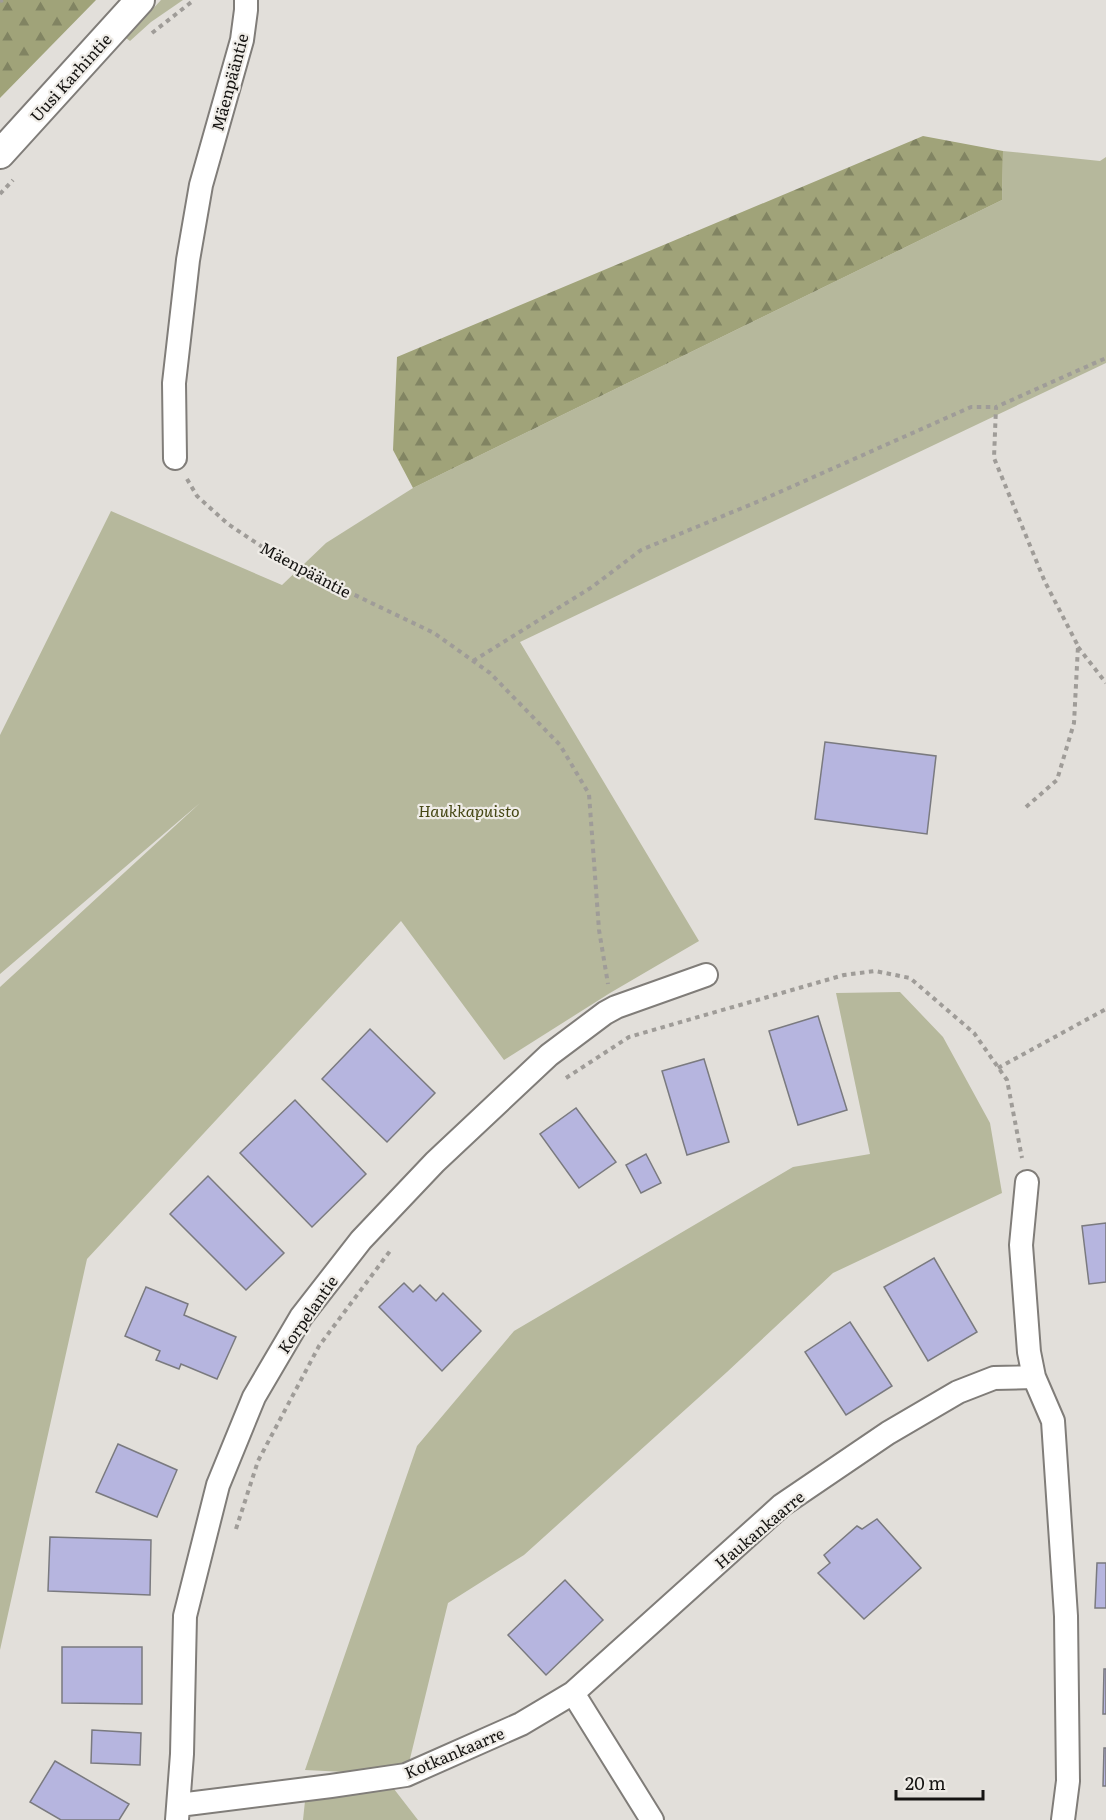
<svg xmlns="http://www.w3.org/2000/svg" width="1106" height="1820" viewBox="0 0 1106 1820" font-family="Literata,serif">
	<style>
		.green { fill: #b6b89c }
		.forest { fill: url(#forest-firs) }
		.building { fill: #b6b5df; stroke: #7a7a7f; stroke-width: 1.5 }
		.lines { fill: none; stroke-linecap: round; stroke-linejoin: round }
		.minor-casing { stroke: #807d79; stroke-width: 26 }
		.tertiary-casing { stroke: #807d79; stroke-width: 32 }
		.path { stroke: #9f9c98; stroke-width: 4; stroke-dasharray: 4.5 4.5; stroke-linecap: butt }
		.minor { stroke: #fff; stroke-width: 22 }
		.tertiary { stroke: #fff; stroke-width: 28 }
		.labels { text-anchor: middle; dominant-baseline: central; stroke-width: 4.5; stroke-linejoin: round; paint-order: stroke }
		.street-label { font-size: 16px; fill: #151412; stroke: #efece7 }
		.park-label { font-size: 16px; font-style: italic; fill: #454714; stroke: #efece7 }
	</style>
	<defs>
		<pattern id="forest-firs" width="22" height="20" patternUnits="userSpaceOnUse" patternTransform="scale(1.5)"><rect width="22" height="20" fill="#a0a379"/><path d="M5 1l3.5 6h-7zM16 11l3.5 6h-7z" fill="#818462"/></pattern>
	</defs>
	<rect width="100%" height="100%" fill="#e2dfda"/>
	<path class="green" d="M161,0H183L151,22L130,41L126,38Z
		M1003,151L1100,161L1106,157V363L520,642L699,941L610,993L504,1060L401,921L87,1259L0,1650V987L200,803L0,974V735L111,511L282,585L326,543L413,488L1002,200Z
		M900,992L943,1037L990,1123L1002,1193L833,1273L727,1372L524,1555L448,1603L406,1775L305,1770L417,1446L514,1331L793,1167L870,1154L836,993Z
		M394,1789L418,1820H303L305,1801Z"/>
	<path class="forest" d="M0,0H96L0,98Z
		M923,136L1003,151L1002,200L413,488L393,450L397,357Z"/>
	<path class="building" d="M825,742L936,756L927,834L815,819Z
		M818,1016L847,1110L798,1125L769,1031Z
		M370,1029L435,1093L387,1142L322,1079Z
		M704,1059L729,1142L687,1155L662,1071Z
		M295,1100L366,1174L312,1227L240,1153Z
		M576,1108L616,1162L579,1188L540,1134Z
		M646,1154L661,1183L641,1193L626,1165Z
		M208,1176L284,1253L246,1290L170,1214Z
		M1106,1223V1282L1089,1284L1082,1226Z
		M934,1258L977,1332L928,1361L884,1287Z
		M404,1283L413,1292L420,1285L436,1301L443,1293L481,1331L442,1371L379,1307Z
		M146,1287L188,1304L184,1315L236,1337L217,1379L181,1364L179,1369L156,1360L160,1351L125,1336Z
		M850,1322L892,1386L846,1415L805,1352Z
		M118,1444L177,1470L157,1517L96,1492Z
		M877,1519L921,1568L864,1619L818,1573L830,1563L824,1555L857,1526L862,1529Z
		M50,1537L151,1540L150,1595L48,1591Z
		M1097,1563H1106V1608H1095Z
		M565,1580L603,1620L546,1675L508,1635Z
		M62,1647H142V1704L62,1703Z
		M1104,1669H1106V1714H1103Z
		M92,1730L141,1733L140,1765L91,1763Z
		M1104,1748H1106V1786H1103Z
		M55,1761L129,1804L119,1820H61L30,1802Z"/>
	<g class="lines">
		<g class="minor-casing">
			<path id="minor" d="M175,458L174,383L188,260L201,185L242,40L246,10V0
				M1027,1182L1021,1245L1029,1352L1034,1377L1053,1421L1066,1616L1068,1781L1063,1820
				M573,1693L652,1820
				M179,1805L331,1786L406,1775L521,1724L573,1693L782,1505L888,1433L958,1392L994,1378L1034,1377
				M177,1820L182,1754L185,1616L218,1485L254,1397L301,1317L361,1240L435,1162L549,1055L605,1013L616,1007L706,975"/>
		</g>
		<g class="tertiary-casing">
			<path id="tertiary" d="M0,154L140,0"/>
		</g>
		<path class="path" d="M0,1L3,0
			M152,33L194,0
			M0,194L13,180
			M187,479L197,496L228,524L282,560L434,633L490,673L560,745L589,794L599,930L608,984
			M1078,647L1106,683
			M473,661L592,587L641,550L764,499L971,407H996
			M1026,807L1057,780L1074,723L1078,646L1045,582L994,458L996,407L1106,358
			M998,1068L1106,1009
			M566,1078L629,1037L844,975L875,971L910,978L974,1033L1007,1080L1022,1158
			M236,1529L258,1461L319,1346L390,1251"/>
		<use href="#minor" class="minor"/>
		<use href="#tertiary" class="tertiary"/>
	</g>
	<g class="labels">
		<g class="street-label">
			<text transform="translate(70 77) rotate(-48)">Uusi Karhintie</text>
			<text transform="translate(229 82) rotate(-75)">Mäenpääntie</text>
			<text transform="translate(306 569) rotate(28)">Mäenpääntie</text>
			<text transform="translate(307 1314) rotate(-55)">Korpelantie</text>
			<text transform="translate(759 1529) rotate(-40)">Haukankaarre</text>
			<text transform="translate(454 1752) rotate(-23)">Kotkankaarre</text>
		</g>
		<g class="park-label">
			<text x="469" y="810">Haukkapuisto</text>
		</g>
	</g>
	<path d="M896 1790v9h87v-9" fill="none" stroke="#151412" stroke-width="3"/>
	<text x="905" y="1790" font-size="18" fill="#151412" stroke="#efece7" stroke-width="4.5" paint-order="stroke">20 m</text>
</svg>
